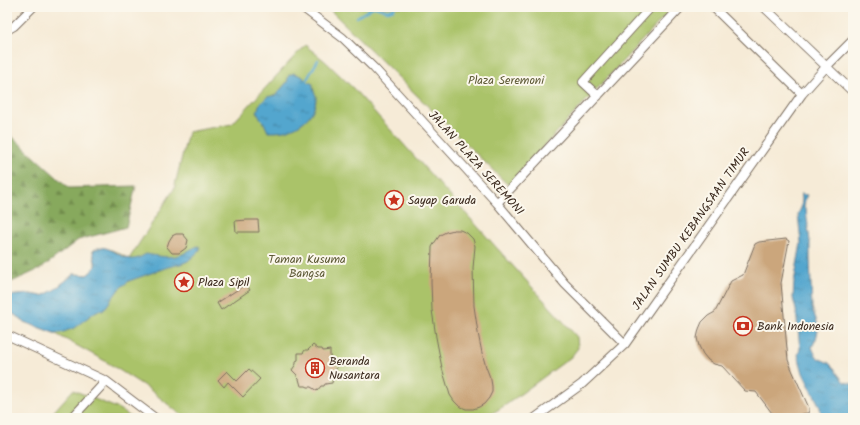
<svg xmlns="http://www.w3.org/2000/svg" width="860" height="425" viewBox="0 0 860 425" font-family="Kalam,sans-serif">
	<style>
		.forest { fill: url(#forest-firs); stroke: #616a3e }
		.park { fill: #aac369; stroke: #727644 }
		.water { fill: url(#water-ripples); stroke: #476876 }
		.lines { fill: none; stroke-linecap: round; stroke-linejoin: round }
		.stream { stroke: #53a6ce; stroke-width: 2.5 }
		.building { fill: #cba67c }
		.minor-casing { stroke: #7c6e5f; stroke-width: 10 }
		.minor { stroke: #fff; stroke-width: 8 }
		.labels { text-anchor: middle; dominant-baseline: central; stroke-width: 4; stroke-linejoin: round; paint-order: stroke }
		.park-label { font-size: 12px; fill: #5c5834; stroke: #fbf7ec }
		.street-label { font-size: 12px; fill: #3b2a1e; stroke: #fbf7ec }
		.poi-label { font-size: 12px; fill: #3b2a1e; stroke: #fbf7ec; text-anchor: start }
	</style>
	<defs>
		<pattern id="forest-firs" width="22" height="20" patternUnits="userSpaceOnUse"><rect width="22" height="20" fill="#87a95d"/><path d="M5 1l3.5 6h-7zM16 11l3.5 6h-7z" fill="#708a4c"/></pattern>
		<pattern id="water-ripples" width="26" height="14" patternUnits="userSpaceOnUse"><rect width="26" height="14" fill="#53a6ce"/><path d="M2 4q2-2 4 0t4 0M15 11q2-2 4 0t4 0" fill="none" stroke="#4687a7"/></pattern>
	</defs>
	<rect width="100%" height="100%" fill="#fbf7ec"/>
	<filter id="ink" filterUnits="userSpaceOnUse"><feTurbulence type="fractalNoise" baseFrequency=".025" numOctaves="2"/><feDisplacementMap in="SourceGraphic" scale="8" xChannelSelector="R" yChannelSelector="G"/><feConvolveMatrix kernelMatrix="1 2 1 2 8 2 1 2 1" color-interpolation-filters="sRGB"/></filter>
	<filter id="wash" filterUnits="userSpaceOnUse"><feTurbulence type="fractalNoise" baseFrequency=".012" numOctaves="4" result="noise"/><feDisplacementMap in="SourceGraphic" scale="16" xChannelSelector="R" yChannelSelector="G"/><feGaussianBlur stdDeviation="0.9" result="paint"/><feColorMatrix in="noise" values="0 0 0 0 0 0 0 0 0 0 0 0 0 0 0 0 0 1.4 0 .05"/><feComposite in="paint" operator="in"/></filter>
	<g filter="url(#wash)">
		<rect width="100%" height="100%" fill="#f6ebd7"/>
		<path class="forest" d="M7,132L69,188L136,186L126,227L78,240L42,268L7,284Z"/>
		<path class="park" d="M327,7H673L508,185Z
			M305,45L325,61L352,87L577,337L578,348L571,357L507,404L485,418H185L149,389L105,361L54,333L24,322L7,309V296L30,294L42,296L54,290L74,274L87,275C99,266 95,264 93,251C102,242 120,254 129,259L174,189L188,132L232,124Z
			M73,390L119,409L132,418H48Z"/>
		<path class="water" d="M294,73L303,77L306,81L313,84C312,91 317,94 316,99C315,116 299,128 284,131C279,132 273,132 268,132L264,123L257,113L259,105L267,97L276,95L287,82L289,75Z
			M801,194L807,195L805,199L804,208L806,210L810,242V259L812,308L817,322L818,331L816,339L812,347L814,352L818,358L829,363L835,369L837,373L844,382L853,384V418H821L820,407L803,373L798,355L800,349L796,310L793,298L794,282L801,243L798,214L801,208L802,199Z
			M198,246L200,247V250L199,251L188,261L181,264L168,267L129,281L119,289L103,311L99,310L95,312L74,328L61,333H54L24,322L7,309V296L30,294L42,296L54,290L74,274L87,275C99,266 95,264 93,251C105,239 122,261 134,259C138,259 142,256 146,254C158,256 171,259 183,254C188,251 193,248 198,246Z"/>
		<g class="lines">
			<path class="stream" d="M375,7L388,11L394,9L395,7
				M357,17L373,7
				M306,81L318,60"/>
		</g>
		<g id="blocks">
			<path class="building" d="M247,220H258L259,232H236L235,221Z
				M454,230H460L467,233L473,239L475,246L473,268L474,306L478,333L482,353L486,367L491,380L492,386V392L489,398L484,404L479,407L473,409H466L459,406L454,401L450,395L442,368L436,337L432,310L431,282L432,247L435,242L440,235L446,232Z
				M176,234H183L188,240L186,248L179,253H172L167,247L169,241L172,236Z
				M786,239L789,241L781,283L788,360L792,370L809,408V411L808,413L779,418L775,417L756,392L745,391L722,366L714,364L708,360L703,354L699,346L697,338L699,329L702,322L708,316L715,312L731,281L743,275L755,244L759,242Z
				M246,284L250,290L221,310L217,303Z
				M313,345L318,349H322L323,351L330,350V357L332,358L333,361L338,366L334,372V374L333,377L332,383L325,384L324,386H321L317,391L311,387H308L306,386H301L299,379L297,377V375L292,370L296,364V361L298,360V353H303L305,350H308Z
				M249,369L260,379L243,397L228,382L224,387L218,380L227,371L237,381Z"/>
		</g>
	</g>
	<g filter="url(#ink)">
		<use href="#blocks" fill-opacity="0" stroke="#7c6e5f" stroke-width="1"/>
		<g class="lines">
			<g class="minor-casing">
				<path id="minor" d="M302,7L343,38L374,68L497,203L565,284L625,344
					M713,7L802,94
					M764,7L853,92
					M7,30L14,26L33,7
					M598,96L583,82L651,7
					M497,203L681,7
					M7,335L106,381L155,418
					M72,418L106,381
					M535,418L582,384L625,344L802,94L826,67L853,40"/>
			</g>
			<use href="#minor" class="minor"/>
		</g>
	</g>
	<defs>
		<g id="sight-ring" transform="scale(1)"><circle r="9.5" fill="#fbf7ec" stroke="#c8321e" stroke-width="1.5"/><path d="M0-6L1.8-2.2L6-1.7L2.9 1.2L3.7 5.4L0 3.3L-3.7 5.4L-2.9 1.2L-6-1.7L-1.8-2.2Z" fill="#c8321e"/></g>
		<g id="bank-ring" transform="scale(1)"><circle r="9.5" fill="#fbf7ec" stroke="#c8321e" stroke-width="1.5"/><path d="M-6-4H6V4H-6ZM0-2.3a2.3 2.3 0 1 0 0 4.6a2.3 2.3 0 1 0 0-4.6Z" fill="#c8321e"/></g>
		<g id="building-ring" transform="scale(1)"><circle r="9.5" fill="#fbf7ec" stroke="#c8321e" stroke-width="1.5"/><path d="M-4-6H4V6H1V3H-1V6H-4ZM-2.5-4.3h1.7v1.8h-1.7ZM.8-4.3h1.7v1.8H.8ZM-2.5-1h1.7V.8h-1.7ZM.8-1h1.7V.8H.8Z" fill="#c8321e"/></g>
	</defs>
	<g fill-rule="evenodd">
		<use href="#sight-ring" x="394" y="200"/>
		<use href="#sight-ring" x="184" y="282"/>
		<use href="#bank-ring" x="743" y="326"/>
		<use href="#building-ring" x="315" y="368"/>
	</g>
	<g class="labels">
		<g class="park-label">
			<text x="506" y="80">Plaza Seremoni</text>
			<text x="307" y="259">Taman Kusuma<tspan x="307" dy="14">Bangsa</tspan></text>
		</g>
		<g class="street-label">
			<text transform="translate(476 163) rotate(48)">JALAN PLAZA SEREMONI</text>
			<text transform="translate(691 229) rotate(-55)">JALAN SUMBU KEBANGSAAN TIMUR</text>
		</g>
		<g class="poi-label">
			<text x="408" y="200">Sayap Garuda</text>
			<text x="198" y="282">Plaza Sipil</text>
			<text x="757" y="326">Bank Indonesia</text>
			<text x="329" y="361">Beranda<tspan x="329" dy="14">Nusantara</tspan></text>
		</g>
	</g>
	<rect width="860" height="425" fill="none" stroke="#fbf7ec" stroke-width="24"/>
</svg>
